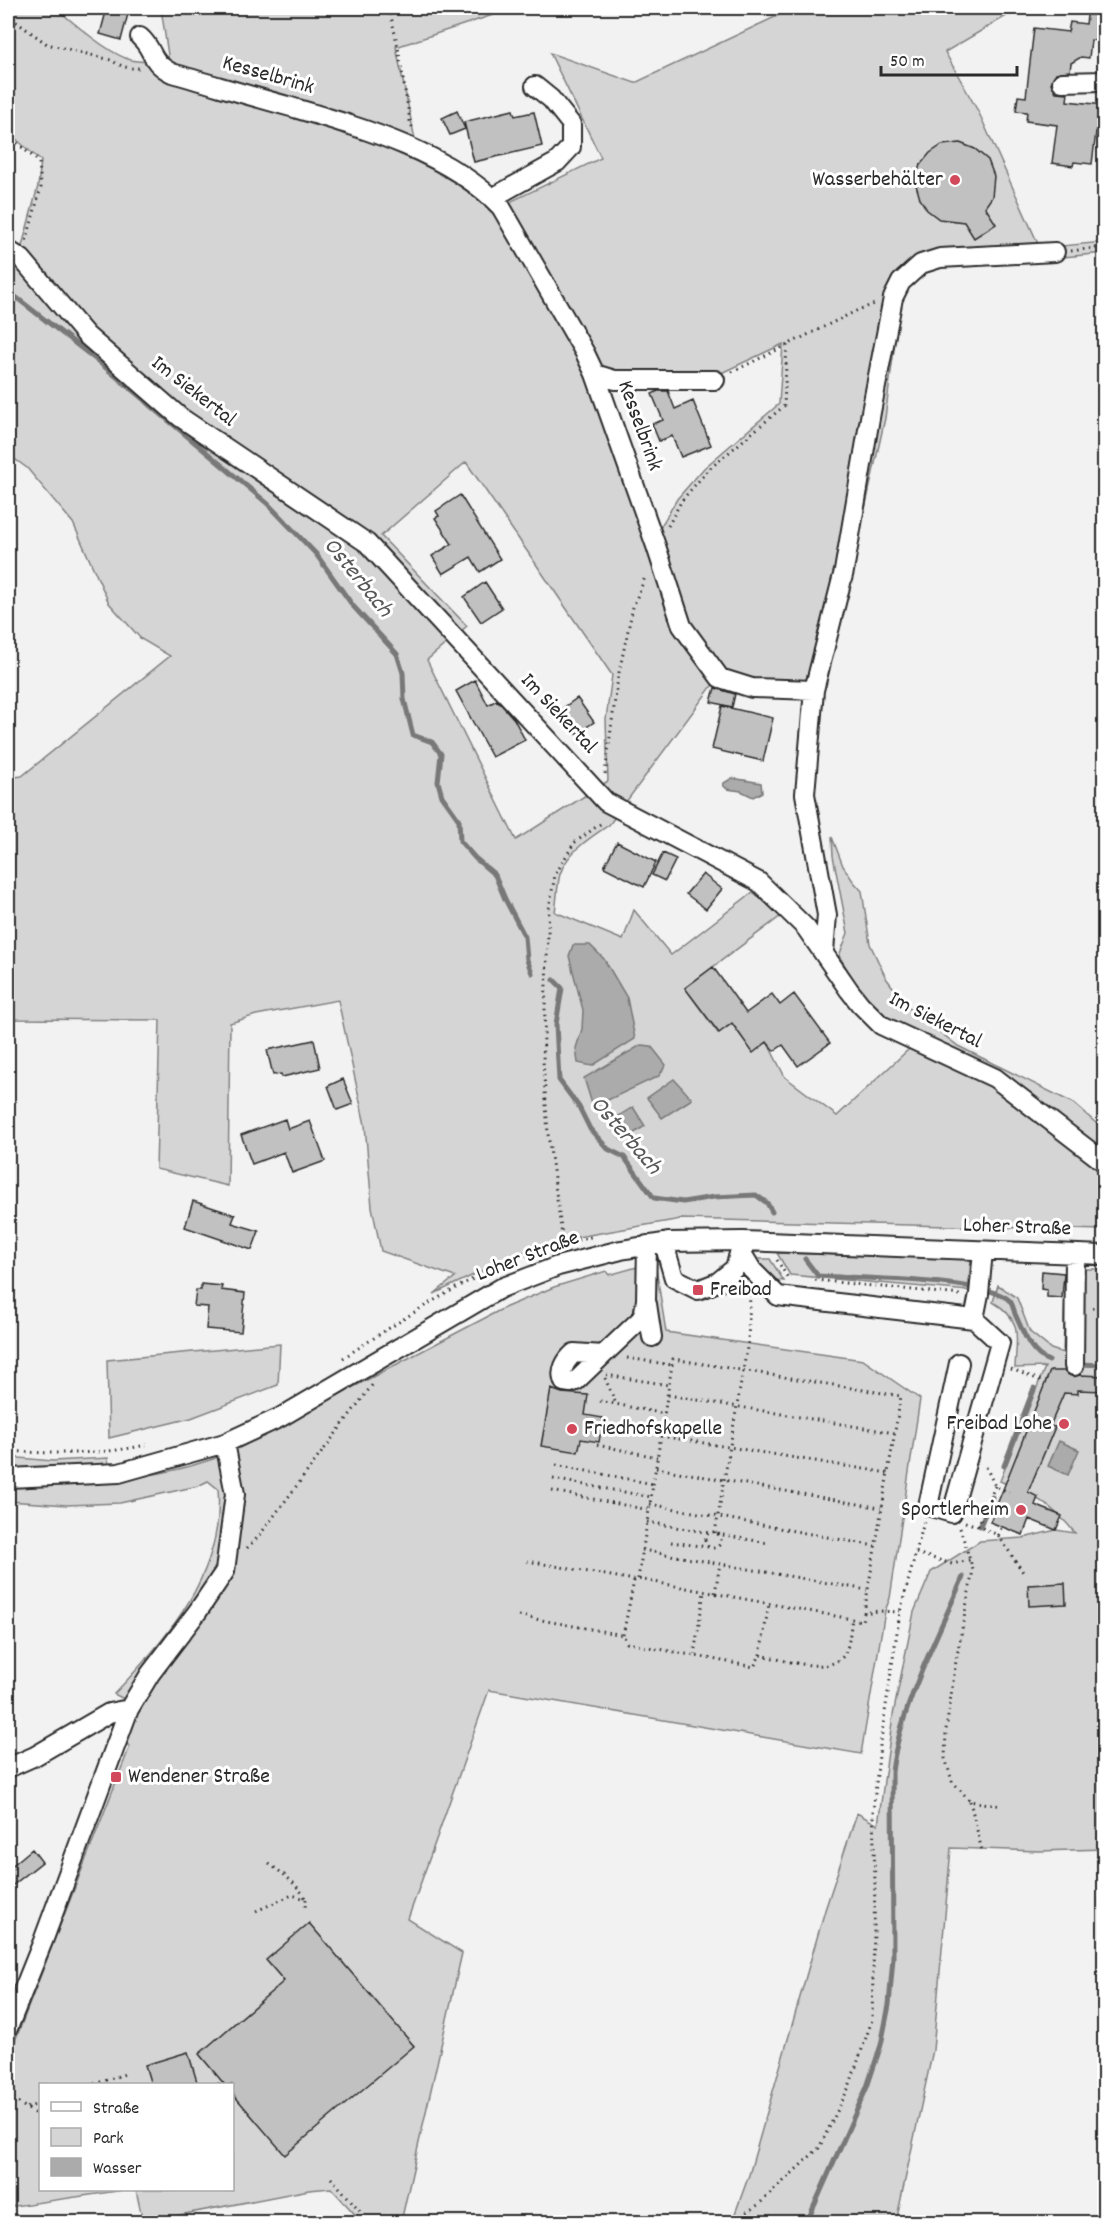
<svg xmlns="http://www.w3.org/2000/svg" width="1112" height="2230" viewBox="0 0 1112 2230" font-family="Dekko,sans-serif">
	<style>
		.green { fill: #d5d5d5; stroke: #808080; stroke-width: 1.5; fill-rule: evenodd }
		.water { fill: #ababab; stroke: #787878; stroke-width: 1.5 }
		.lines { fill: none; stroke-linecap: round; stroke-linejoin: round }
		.stream { stroke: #787878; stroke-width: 5 }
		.building { fill: #c1c1c1; stroke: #2b2b2b; stroke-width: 1.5 }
		.minor-casing { stroke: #2b2b2b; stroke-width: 22 }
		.path { stroke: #2b2b2b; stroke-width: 3; stroke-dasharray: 1.5 4.5; stroke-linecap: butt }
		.minor { stroke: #fff; stroke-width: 18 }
		.poi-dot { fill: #d1495b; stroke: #fff; stroke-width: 2 }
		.labels { text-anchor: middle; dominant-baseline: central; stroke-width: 6; stroke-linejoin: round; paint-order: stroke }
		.street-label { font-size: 22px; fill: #2b2b2b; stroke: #fff }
		.poi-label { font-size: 22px; fill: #2b2b2b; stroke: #fff; text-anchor: end }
		.water-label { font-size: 24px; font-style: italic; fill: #585858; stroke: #fff }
	</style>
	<rect width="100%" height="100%" fill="#f2f2f2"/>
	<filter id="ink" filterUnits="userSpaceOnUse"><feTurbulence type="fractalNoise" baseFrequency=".0167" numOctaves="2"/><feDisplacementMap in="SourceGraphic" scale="12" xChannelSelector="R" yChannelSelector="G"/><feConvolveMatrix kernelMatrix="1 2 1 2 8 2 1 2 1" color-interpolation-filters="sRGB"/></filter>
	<g filter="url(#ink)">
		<path class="green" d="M8,8H56C72,22 111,55 131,60C143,63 157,61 169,62L161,8H514L396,47L417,149L506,204L601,158L550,53L635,83L794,8H1020L945,52L979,113L1040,248L1104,242V253L1043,259L967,262L928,268L910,283L901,296L885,418L826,686L751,684L720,675L609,825C590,838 568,851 560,874C557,886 557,900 555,912L623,940L634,910L671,955L753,892L781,916L685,988L718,1033L732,1024L753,1052L767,1042L785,1077L837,1116L910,1048L860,990L839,956L848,933L833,856L832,837L843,866L853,881L862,891L870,944L886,978L909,1008L958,1046L1073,1103L1104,1130V1230L681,1219L566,1239L515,1255L434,1294L455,1277L381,1251L372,1207L365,1125L338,1000L256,1015L230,1023L228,1186L156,1169L160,1020L8,1019V778L22,776L170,656L141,639L109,603L73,523L27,468L8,454V246L20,254L38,186L41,161L8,132ZM783,344L779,404L704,468L677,499L660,528L598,368L617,376L717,375ZM466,462L612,675L606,719L608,781L516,840L427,660L467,626L381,536Z
			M777,1253L971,1259L968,1291L790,1275Z
			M753,1259H770L784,1281L768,1279Z
			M655,1262L666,1332L863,1360L920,1399L890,1598L885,1611L861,1754L489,1690L408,1919L462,1953L401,2222H362L331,2188L309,2190L143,2222L136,2190H232V2084H40V2190H124L8,2207V2059L130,1746L122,1742L138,1706L114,1694C168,1638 225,1572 218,1489L208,1481L198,1486L120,1503L67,1505L8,1501V1457L53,1461L108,1458L111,1482C163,1473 216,1465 260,1436L504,1308L554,1287L606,1271L609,1275Z
			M1066,1269H1104V1849L1039,1851L951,1848L933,2050L896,2222H732L749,2175L825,1910L857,1813L878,1825L893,1715L914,1612L931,1572L980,1541L1023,1538L1056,1530L1075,1533C1052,1504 1033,1495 1000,1481L1045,1367L1015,1368C1016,1338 1024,1320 993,1302L998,1285L1017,1298L1030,1332L1051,1349L1063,1353Z
			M280,1344L278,1385L191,1418L109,1438L107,1360Z"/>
		<path class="water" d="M732,778L761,783L762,792L753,797L741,791L727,789L723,785L724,783Z
			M573,945H590L604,959L627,998L635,1039L592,1066L578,1063L576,1048L582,1029L583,1010L569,956Z
			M641,1045L651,1046L666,1065L659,1076L593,1107L584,1078Z
			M674,1079L692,1099L662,1118L647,1098Z
			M633,1107L645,1126L622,1141L609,1122Z
			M1059,1441L1079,1450L1068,1475L1048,1466Z"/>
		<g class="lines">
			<path class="stream" d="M8,291L99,362L268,504L316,554L353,606L397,654L403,673L404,699L413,735L432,742L441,754L438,782L442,796L459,820L460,841L475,858L495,875L505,899L525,937L527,960L532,973
				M554,980L562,988L556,1024L559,1080L579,1107L590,1129L608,1149L624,1157L654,1198L683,1202L714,1197L756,1195L767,1203L772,1212
				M805,1259L818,1276C852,1278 991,1279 1010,1301C1012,1304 1014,1310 1015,1314C1023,1331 1030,1354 1049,1361
				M1079,1364L1104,1365
				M1004,1466L1034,1388
				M980,1526L992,1497
				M807,2222L867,2087L881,2045L889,2005L893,1958L892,1772C900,1707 937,1638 963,1577"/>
		</g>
		<path class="building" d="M107,8L128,14L121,40L100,34Z
			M1088,8H1104V42L1091,40L1089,58L1081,57L1071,63L1070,71L1056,73L1051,83L1056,92L1068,93L1067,101L1104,105V134L1096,132L1092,164L1074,162L1073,166L1052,163L1057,125L1026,121L1027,112L1016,111L1018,96L1026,97L1034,28L1068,32L1070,22L1086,24Z
			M513,110L515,116L534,112L542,146L474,162L464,122Z
			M457,111L465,129L450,135L442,118Z
			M960,143L975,149L988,160L994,176L992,197L985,207L996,224L974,238L964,222L939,219L927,210L920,199L916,185L917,174L920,165L930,153L942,145Z
			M658,391H668L675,409L693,401L711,445L681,457L672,436L659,441L652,424L663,420L652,394Z
			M460,495L500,559L480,572L471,557L443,574L432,556L452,544L435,518L439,516L436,511Z
			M485,582L502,608L481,622L464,597Z
			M475,680L488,705L497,700L514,719L525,740L492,757L456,691Z
			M715,688L735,694L732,707L711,702Z
			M577,698L594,722L576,734L559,711Z
			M722,706L773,718L763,761L712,749Z
			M617,842L656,862L644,887L604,867Z
			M663,853L676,859L665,881L652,875Z
			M703,874L722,889L706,909L686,894Z
			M713,967L746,1013L772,994L780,1005L794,994L830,1043L798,1066L783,1045L774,1051L767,1042L753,1053L732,1023L719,1033L685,988Z
			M314,1040L320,1068L282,1077L281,1074L273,1075L267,1050Z
			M343,1079L353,1104L337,1110L328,1086Z
			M285,1119L288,1129L310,1121L325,1161L292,1173L284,1152L252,1164L241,1135Z
			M193,1201L235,1215L232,1223L259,1231L252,1250L185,1227Z
			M1042,1271L1064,1273L1062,1298L1047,1297V1290L1041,1289Z
			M201,1284L222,1286L221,1290L245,1293L241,1332L206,1329L208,1307L194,1306L196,1290H201Z
			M1050,1371H1064L1073,1377L1080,1375L1104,1376V1391L1078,1390V1394L1064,1393L1050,1426L1055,1427L1028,1492L1038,1497L1035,1505L1062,1516L1056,1530L1029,1519L1023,1535L990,1522Z
			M551,1389L562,1393L588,1395L585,1415L603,1418L599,1442L581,1439L578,1452L541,1446Z
			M1065,1583L1066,1604L1029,1606L1028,1585Z
			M32,1849L42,1862L8,1889V1869Z
			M309,1923L414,2046L285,2155L232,2093V2085H225L199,2054L284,1981L266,1960Z
			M188,2052L198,2085H151L145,2065Z"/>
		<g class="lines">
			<g class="minor-casing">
				<path id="minor" d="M140,37C155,50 148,61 172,73C211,84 251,96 291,107C362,128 448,152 501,207L585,353L595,374L656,546L682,626L720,678L752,688L814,690
					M1062,82L1104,81
					M492,198L557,162L571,147V124L551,99L535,86
					M8,250L22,259L86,335L180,417L367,543L606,802L759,882L806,928L849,990L860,1004L881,1025L995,1078L1104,1162
					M595,374L615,380H715
					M824,951L827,915L805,794L814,690L844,571L871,412L893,298L901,282L921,264L940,258L1055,252
					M743,1241V1255L752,1270L778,1296L974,1319L979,1294L983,1251
					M668,1242L667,1254L674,1278L698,1290L718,1282L735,1268L742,1243
					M647,1304L652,1337
					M603,1355L576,1381L571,1383L564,1382C559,1371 566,1360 574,1353L603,1355L643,1317L646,1300L647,1245
					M959,1363L928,1506L952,1513L1000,1343L974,1319
					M1074,1366L1075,1255
					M8,1478L119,1473L225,1443L281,1417L501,1288L558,1266L621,1250L668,1242L743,1241L1104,1255
					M8,1768L35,1756L109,1713L129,1709
					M8,2028L43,1941L129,1709L150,1674L198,1611L225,1571L235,1494L225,1443"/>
			</g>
			<path class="path" d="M389,8L398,47L410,121L413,129
				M8,13L15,21L47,44L111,60C120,66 128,69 139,68
				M8,135L39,162L41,187L26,242
				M1071,251L1104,247
				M732,372L787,345
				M668,526L682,500L708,470L784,406L787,345L858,310L875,304
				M605,774L618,677L633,607L646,575
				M563,1243L548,1134L543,1061L549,908L555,875L574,843L603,822
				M777,1260L788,1278H791
				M815,1280L961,1295
				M1092,1308H1102L1103,1281H1092
				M1101,1323H1104
				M343,1358C408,1316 475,1270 550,1247C564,1243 578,1240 591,1237
				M627,1358L672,1365
				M1011,1369L1045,1382
				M606,1375L669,1385
				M605,1378L616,1404
				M668,1395L895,1433
				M600,1401L665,1414
				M661,1436L888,1473
				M597,1445L657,1457
				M8,1451C54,1454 101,1455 146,1445
				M556,1465L653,1484
				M986,1467L995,1486L1009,1492
				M656,1468L881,1508
				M553,1479L651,1497
				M995,1486L978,1526L998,1535L1025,1575
				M552,1491L649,1510
				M650,1504L875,1546
				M647,1522L710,1533
				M965,1522L978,1526
				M960,1528L973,1570L956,1661L946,1730L945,1758L952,1781L970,1801L1002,1806
				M705 1540a8 8 0 1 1 16 0a8 8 0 1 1-16 0Z
				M715,1533L748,1342L750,1295
				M717,1534L768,1543
				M998,1535L1002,1526
				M671,1542L708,1547
				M247,1548L259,1536L373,1384
				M642,1550L867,1590
				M916,1553L952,1564L970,1560
				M527,1561L634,1580L638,1579L862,1621L864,1613L879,1611L900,1612
				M638,1579L673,1359L901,1396L864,1613
				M715,1593L720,1564
				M519,1616L623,1635L627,1643L754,1667L760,1655C781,1659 836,1678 846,1651C850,1642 850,1629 852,1619
				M623,1635L634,1581
				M694,1655L704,1592
				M760,1655L769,1604
				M970,1801L982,1851
				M269,1864C284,1874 296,1883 306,1899
				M256,1911L292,1895L306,1899L305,1907
				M94,2084L128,2073
				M218,2084L222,2082
				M8,2096L40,2117
				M27,2108L40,2103
				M331,2178L370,2222
				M731,2222L758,2205L819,2148L849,2087L872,2020L875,1882L873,1812L880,1746L900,1612L924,1522"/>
			<use href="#minor" class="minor"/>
		</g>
	</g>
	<g class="poi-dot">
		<circle cx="955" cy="180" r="6"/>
		<rect x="692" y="1284" width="12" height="12" rx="3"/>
		<circle cx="1064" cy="1424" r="6"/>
		<circle cx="572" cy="1429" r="6"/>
		<circle cx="1021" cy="1510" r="6"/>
		<rect x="110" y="1771" width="12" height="12" rx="3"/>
	</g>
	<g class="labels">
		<g class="street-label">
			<text transform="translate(268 76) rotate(16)">Kesselbrink</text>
			<text transform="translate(193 392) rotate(38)">Im Siekertal</text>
			<text transform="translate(639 426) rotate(70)">Kesselbrink</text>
			<text transform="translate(558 714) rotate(47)">Im Siekertal</text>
			<text transform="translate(935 1021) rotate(27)">Im Siekertal</text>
			<text transform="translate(1017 1228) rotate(2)">Loher Straße</text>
			<text transform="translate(528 1257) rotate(-21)">Loher Straße</text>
		</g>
		<g class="poi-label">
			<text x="943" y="180">Wasserbehälter</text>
			<text x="710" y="1290" text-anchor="start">Freibad</text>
			<text x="1052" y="1424">Freibad Lohe</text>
			<text x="584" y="1429" text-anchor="start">Friedhofskapelle</text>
			<text x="1009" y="1510">Sportlerheim</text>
			<text x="128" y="1777" text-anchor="start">Wendener Straße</text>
		</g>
		<g class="water-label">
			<text transform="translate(357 578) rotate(51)">Osterbach</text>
			<text transform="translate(625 1136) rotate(49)">Osterbach</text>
		</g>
	</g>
	<rect width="1112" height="2230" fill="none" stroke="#fff" stroke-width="30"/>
	<rect x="15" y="15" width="1082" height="2200" fill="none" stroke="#2b2b2b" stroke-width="2" filter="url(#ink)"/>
	<rect x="39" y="2083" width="195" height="108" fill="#ffffff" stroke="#aaaaaa" stroke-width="1.5"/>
	<rect x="51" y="2102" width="30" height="9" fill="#ffffff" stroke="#aaaaaa" stroke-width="1.5"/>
	<text x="93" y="2113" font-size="18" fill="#2b2b2b">Straße</text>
	<rect x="51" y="2128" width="30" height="18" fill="#d5d5d5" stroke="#aaaaaa" stroke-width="1.5"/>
	<text x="93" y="2143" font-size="18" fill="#2b2b2b">Park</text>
	<rect x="51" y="2158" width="30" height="18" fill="#ababab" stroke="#aaaaaa" stroke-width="1.5"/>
	<text x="93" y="2173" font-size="18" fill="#2b2b2b">Wasser</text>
	<path d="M881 66v9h136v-9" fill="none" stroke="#2b2b2b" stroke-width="3"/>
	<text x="890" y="66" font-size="18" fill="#2b2b2b" stroke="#ffffff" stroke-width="4.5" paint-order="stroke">50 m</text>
</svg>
